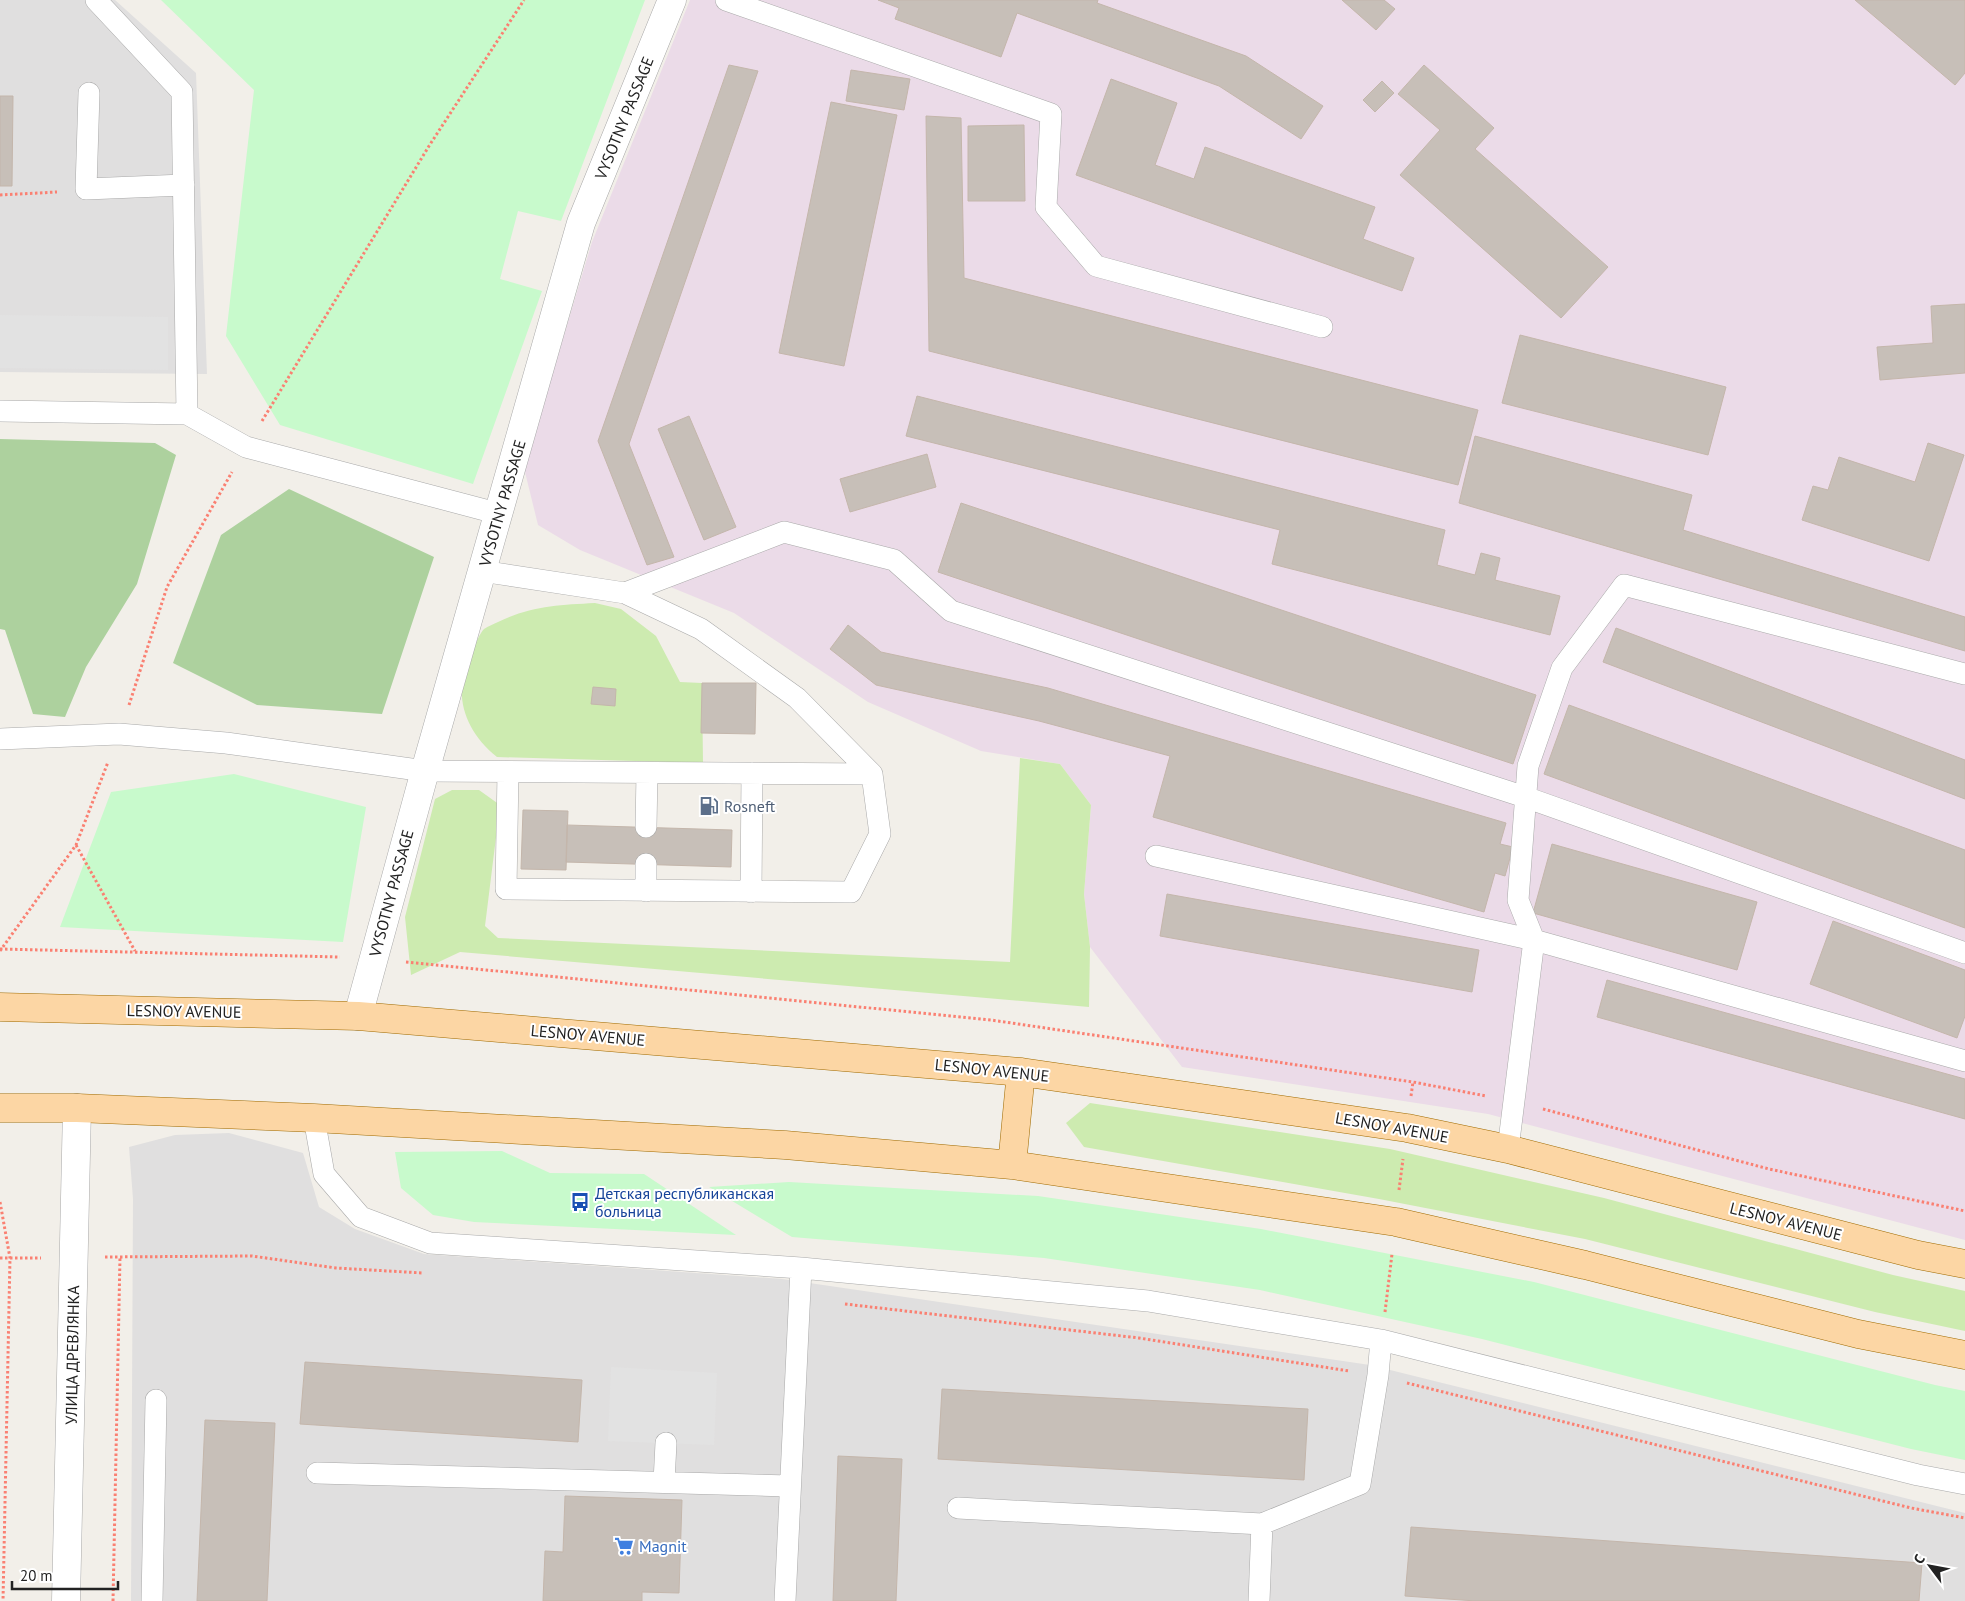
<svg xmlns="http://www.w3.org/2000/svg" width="1965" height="1601" viewBox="0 0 1965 1601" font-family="'PT Sans',sans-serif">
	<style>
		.residential { fill: #e0dfdf }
		.industrial { fill: #ebdbe8 }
		.grass { fill: #cdebb0 }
		.forest { fill: #add19e }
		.park { fill: #c8facc }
		.parking { fill: #e2e2e2 }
		.building { fill: #c7bfb8; stroke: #c4b6ab }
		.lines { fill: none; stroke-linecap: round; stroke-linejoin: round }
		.lane-casing { stroke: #a9a9a9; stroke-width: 22 }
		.street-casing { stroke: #a9a9a9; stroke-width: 29 }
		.primary-casing { stroke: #a06b00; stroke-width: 29 }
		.path { stroke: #fa8072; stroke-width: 3; stroke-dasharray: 2.5 2.5; stroke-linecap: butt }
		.lane { stroke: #fff; stroke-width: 21 }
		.street { stroke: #fff; stroke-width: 28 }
		.primary { stroke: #fcd6a4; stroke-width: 28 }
		.labels { text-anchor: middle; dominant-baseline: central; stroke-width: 4; stroke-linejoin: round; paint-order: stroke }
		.street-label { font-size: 16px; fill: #222; stroke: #fff }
		.service-label { font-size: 16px; fill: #4e5e75; stroke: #fff; text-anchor: start }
		.transit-label { font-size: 16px; fill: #164399; stroke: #fff; text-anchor: start }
		.shop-label { font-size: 16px; fill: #366cbe; stroke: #fff; text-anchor: start }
	</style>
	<rect width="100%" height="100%" fill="#f2efe9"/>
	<path class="residential" d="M0,0H115L196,73L207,374L0,372Z
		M229,1133L303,1153L319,1207L355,1229L424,1254L782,1279L1370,1365L1965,1513V1601H131L133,1199L129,1147L175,1135Z"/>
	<path class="industrial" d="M690,0H1965V1240L1488,1114L1182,1067L1090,947L1084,894L1091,805L1060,764L981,751L868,702L734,613L580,550L538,525L524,468L592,242Z"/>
	<path class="grass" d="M595,603L621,609L656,636L680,682L702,683L703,763L497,757C462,729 451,689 473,649C476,643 480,633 484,629C488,626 494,624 498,622C531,606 559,605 595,603Z
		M1020,758L1060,764L1091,805L1084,894L1090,947L1089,1007L460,952L411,975L405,917L435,799L452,790H479L500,805L485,926L498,938L1010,962Z
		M1090,1103L1390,1149L1604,1198L1893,1275L1965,1291V1331L1875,1312L1585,1239L1379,1199L1084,1147L1066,1123Z"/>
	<path class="forest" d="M0,439L155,443L176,455L137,584L86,667L65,717L33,714L5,630L0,629Z
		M289,489L434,557L382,714L257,705L173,663L221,535Z"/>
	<path class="park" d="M161,0H645L561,221L518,211L500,279L542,291L473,484L280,425L226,336L254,90Z
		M234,774L366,807L343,942L60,927L111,792Z
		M502,1151L550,1173L644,1174L736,1235L474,1222L433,1215L401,1188L395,1152Z
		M789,1182L1038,1196L1261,1229L1534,1282L1935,1385L1965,1391V1460L1911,1449L1482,1339L1260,1290L1044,1258L792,1237L709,1187Z"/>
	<path class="parking" d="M0,315L168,317V370L0,368Z
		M611,1367L717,1373L714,1445L608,1441Z"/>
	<path class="building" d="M878,0H1098L1097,3L1246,56L1323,106L1301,139L1219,86L1017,13L1001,57L895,19L899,8Z
		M1342,0H1384L1395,9L1376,30Z
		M1855,0H1965V73L1955,85Z
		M729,65L758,71L629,444L674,557L647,565L598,441Z
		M1424,65L1494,128L1475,149L1608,267L1561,318L1400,175L1440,130L1398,94Z
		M851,70L910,79L904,110L846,101Z
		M1111,79L1177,103L1155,165L1194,179L1205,147L1375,207L1363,239L1414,258L1402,291L1076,175Z
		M1382,81L1394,93L1375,112L1363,100Z
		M0,96H13L12,186H0Z
		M831,102L897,115L844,366L779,353Z
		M926,116L961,118L964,278L1478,410L1458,485L929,351Z
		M1024,125L1025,201H968V126Z
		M1965,304V373L1880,380L1877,347L1933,343L1931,306Z
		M1520,335L1726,387L1708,455L1502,403Z
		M917,396L1445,530L1437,565L1475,575L1481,553L1500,558L1495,580L1560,596L1550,635L1272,564L1280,530L906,436Z
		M689,416L736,527L704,540L658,429Z
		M1475,436L1692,495L1683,530L1965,617V651L1459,503Z
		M1928,443L1964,455L1929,561L1802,520L1813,486L1828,490L1839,457L1915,482Z
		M927,454L936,487L850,512L840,479Z
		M961,503L1536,695L1513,764L938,572Z
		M848,625L881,652L1048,688L1506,823L1500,844L1513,847L1505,876L1495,873L1484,912L1153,817L1170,756L1039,721L876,685L830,649Z
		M1616,628L1965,760V799L1603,662Z
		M702,683H756L755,734L701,733Z
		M593,687L616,689L615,706L591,704Z
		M1569,705L1965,850V928L1544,774Z
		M523,810L568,811L566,870L521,869Z
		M567,825L732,830L731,867L566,862Z
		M1552,844L1757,902L1737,970L1533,913Z
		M1167,894L1479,950L1472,992L1160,936Z
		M1833,921L1965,970V1016L1957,1038L1810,984Z
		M1607,980L1965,1079V1119L1597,1017Z
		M305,1362L582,1380L578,1442L300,1424Z
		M942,1389L1308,1409L1304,1480L938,1459Z
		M205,1420L275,1423L267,1601H197Z
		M838,1456L902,1459L896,1601H833Z
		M565,1496L682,1500L679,1593L642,1592V1601H543L545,1551L563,1552Z
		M1411,1527L1922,1563L1919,1601H1476L1405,1596Z"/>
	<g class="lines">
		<g class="lane-casing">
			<path id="lane" d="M96,0L182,92L187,414
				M726,0L1051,114L1046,207L1096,266L1322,327
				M89,93L86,189L184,185
				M0,411L187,414L246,447L500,514
				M481,571L625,593L701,629L797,698L872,774L880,834L851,892L506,889L508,772
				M625,593L784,532L894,560L951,611L1525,797L1965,953
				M0,739L119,734L226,743L425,771L872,774
				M646,827L647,773
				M1156,856L1534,940L1965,1061
				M646,864V891
				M751,892L752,773
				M314,1118L324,1174L361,1217L430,1243L801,1268L1148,1301L1381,1340L1918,1475L1965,1484
				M1508,1149L1534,940L1518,900L1528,766L1562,668L1624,585L1965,674
				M317,1473L789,1486
				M664,1482L666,1443
				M958,1508L1262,1524L1259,1601
				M1262,1524L1360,1484L1378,1375L1381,1340
				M152,1601L156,1400
				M785,1601L801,1268"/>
		</g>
		<g class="street-casing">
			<path id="street" d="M358,1016L425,771L581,223L672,0
				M66,1601L77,1108"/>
		</g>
		<g class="primary-casing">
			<path id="primary" d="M0,1007L358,1016L1021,1072L1407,1128L1508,1149L1918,1255L1965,1264
				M0,1108H77L314,1118L785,1145L1012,1165L1396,1222L1585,1265L1858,1334L1965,1355
				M1012,1165L1021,1072"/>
		</g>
		<path class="path" d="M0,195L57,192
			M262,421L429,146L524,0
			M129,705L167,587L232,472
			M76,845L135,951
			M0,949L340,957
			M0,951L76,845L108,762
			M406,962L991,1020L1413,1082L1486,1096
			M1411,1096L1413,1082
			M1543,1109L1769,1169L1965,1211
			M1399,1190L1403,1159
			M0,1202L10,1258L3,1601
			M105,1257L252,1256L336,1268L423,1273
			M0,1258H41
			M845,1304L1139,1338L1349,1371
			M1385,1312L1392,1254
			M1407,1383L1911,1508L1965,1518
			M113,1601L120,1257"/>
		<use href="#lane" class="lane"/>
		<use href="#street" class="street"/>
		<use href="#primary" class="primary"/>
	</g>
	<defs>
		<g id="fuel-bare" transform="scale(1.5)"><path d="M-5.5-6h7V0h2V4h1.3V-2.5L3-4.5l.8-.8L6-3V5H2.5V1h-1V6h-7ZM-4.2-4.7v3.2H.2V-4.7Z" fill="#5c6f8a" stroke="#fff" stroke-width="2.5" paint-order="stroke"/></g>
		<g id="bus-bare" transform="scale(1.5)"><path d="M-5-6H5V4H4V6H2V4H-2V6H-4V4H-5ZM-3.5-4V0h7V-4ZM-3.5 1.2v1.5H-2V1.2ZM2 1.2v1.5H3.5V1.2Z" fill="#1a4fb4" stroke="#fff" stroke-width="2.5" paint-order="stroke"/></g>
		<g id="supermarket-bare" transform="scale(1.5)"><path d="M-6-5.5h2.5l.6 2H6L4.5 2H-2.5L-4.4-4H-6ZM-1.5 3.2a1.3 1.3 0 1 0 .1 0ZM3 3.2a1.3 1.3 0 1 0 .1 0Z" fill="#3f7fe0" stroke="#fff" stroke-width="2.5" paint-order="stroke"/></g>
	</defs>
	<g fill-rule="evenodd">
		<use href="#fuel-bare" x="709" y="806"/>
		<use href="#bus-bare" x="580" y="1202"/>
		<use href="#supermarket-bare" x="624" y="1546"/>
	</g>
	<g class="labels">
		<g class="street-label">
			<text transform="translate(624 118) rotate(-68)">VYSOTNY PASSAGE</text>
			<text transform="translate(502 503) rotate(-74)">VYSOTNY PASSAGE</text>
			<text transform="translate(391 893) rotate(-75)">VYSOTNY PASSAGE</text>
			<text transform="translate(184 1011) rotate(1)">LESNOY AVENUE</text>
			<text transform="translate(588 1035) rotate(5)">LESNOY AVENUE</text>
			<text transform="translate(992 1070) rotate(6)">LESNOY AVENUE</text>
			<text transform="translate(1392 1127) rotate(10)">LESNOY AVENUE</text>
			<text transform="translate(1786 1221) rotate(14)">LESNOY AVENUE</text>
			<text transform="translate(72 1355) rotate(-89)">УЛИЦА ДРЕВЛЯНКА</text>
		</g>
		<g class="service-label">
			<text x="724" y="806">Rosneft</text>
		</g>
		<g class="transit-label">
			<text x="595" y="1193">Детская республиканская<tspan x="595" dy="18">больница</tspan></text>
		</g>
		<g class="shop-label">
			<text x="639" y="1546">Magnit</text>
		</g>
	</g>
	<g transform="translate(1930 1566) rotate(302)" stroke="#ffffff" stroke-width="4" paint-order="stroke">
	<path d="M0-4L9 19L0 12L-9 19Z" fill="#222222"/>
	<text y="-8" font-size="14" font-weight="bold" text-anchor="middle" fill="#222222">С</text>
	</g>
	<path d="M12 1581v8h106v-8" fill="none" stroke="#222222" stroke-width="2.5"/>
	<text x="20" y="1581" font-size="15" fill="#222222" stroke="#ffffff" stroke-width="4" paint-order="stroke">20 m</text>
</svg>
